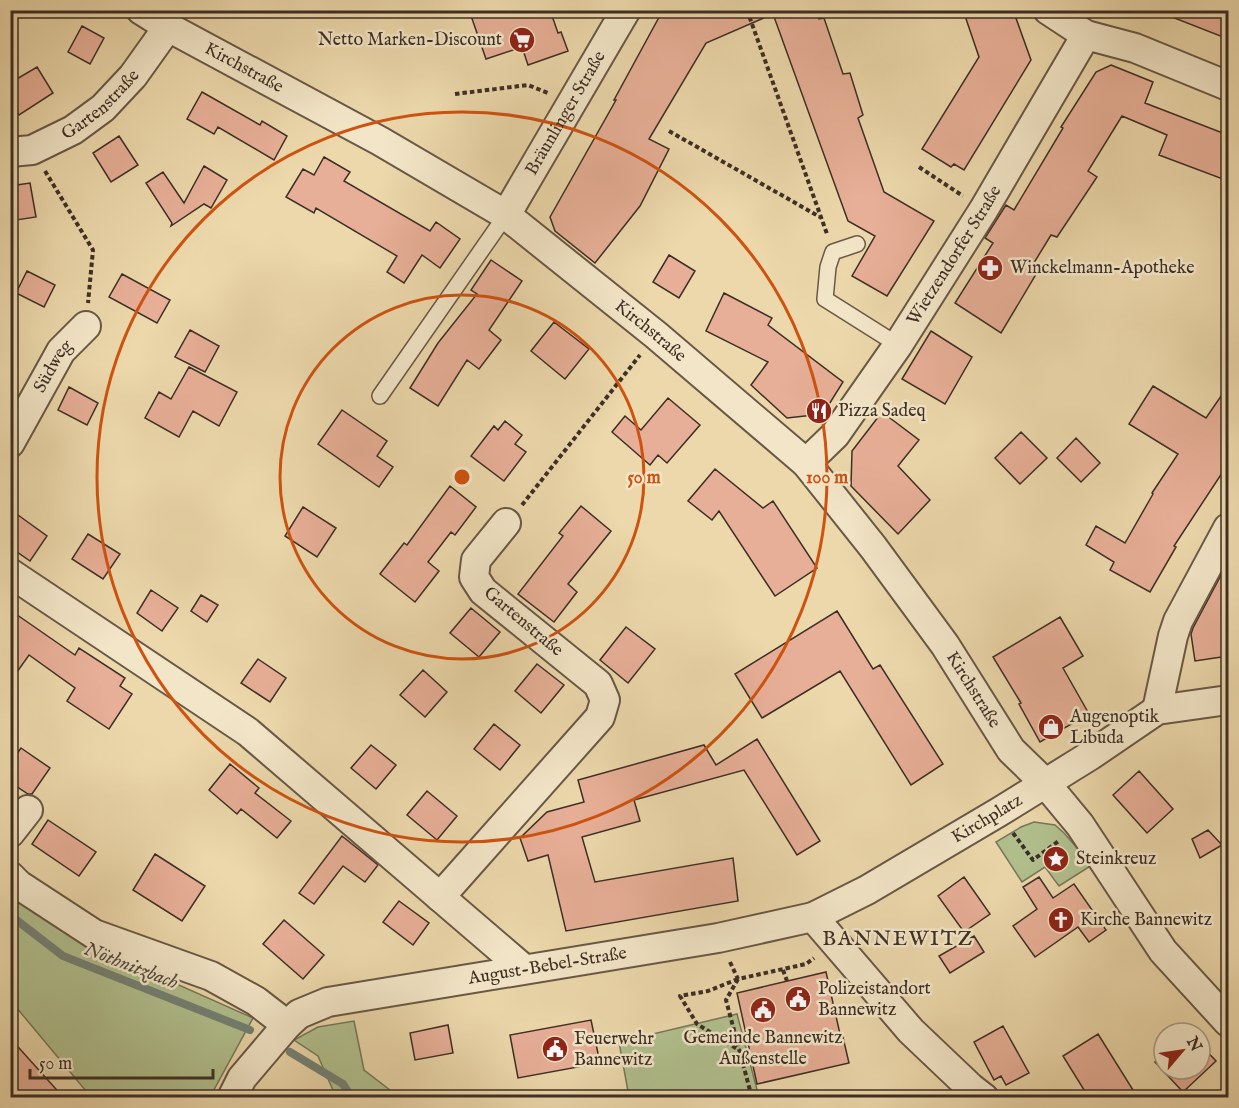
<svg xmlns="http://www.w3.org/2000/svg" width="1239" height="1108" viewBox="0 0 1239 1108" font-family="'IM FELL English',serif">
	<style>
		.green { fill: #b1c08e; stroke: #77775a; stroke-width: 1.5 }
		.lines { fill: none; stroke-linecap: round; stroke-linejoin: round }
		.stream { stroke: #748275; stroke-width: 8 }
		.building { fill: #e7af97; stroke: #3d2e25; stroke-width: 1.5 }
		.lane-casing { stroke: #695846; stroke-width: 18 }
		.street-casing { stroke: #695846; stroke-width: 32 }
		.path { stroke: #3d2e25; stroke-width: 4; stroke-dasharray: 4.5 3; stroke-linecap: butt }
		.lane { stroke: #f3e6c8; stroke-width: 15 }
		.street { stroke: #f3e6c8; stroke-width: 28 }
		.ring { fill: none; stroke: #ce5310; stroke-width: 3 }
		.labels { text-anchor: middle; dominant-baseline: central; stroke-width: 5; stroke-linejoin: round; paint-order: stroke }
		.poi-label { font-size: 18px; fill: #3d2e25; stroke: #f3e6c8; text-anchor: start }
		.street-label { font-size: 18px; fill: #3d2e25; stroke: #f3e6c8 }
		.water-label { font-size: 20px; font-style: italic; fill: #4f4a40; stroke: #f3e6c8 }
		.quarter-label { font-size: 21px; letter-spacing: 1.5px; fill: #3d2e25; stroke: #f3e6c8 }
		.centre { fill: #ce5310; stroke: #f3e6c8; stroke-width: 3 }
		.ring-label { font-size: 18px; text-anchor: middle; font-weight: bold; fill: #ce5310; stroke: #f3e6c8; stroke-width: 5; stroke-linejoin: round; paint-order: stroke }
	</style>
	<rect width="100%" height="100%" fill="#ecd8ab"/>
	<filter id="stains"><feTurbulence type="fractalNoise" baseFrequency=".00333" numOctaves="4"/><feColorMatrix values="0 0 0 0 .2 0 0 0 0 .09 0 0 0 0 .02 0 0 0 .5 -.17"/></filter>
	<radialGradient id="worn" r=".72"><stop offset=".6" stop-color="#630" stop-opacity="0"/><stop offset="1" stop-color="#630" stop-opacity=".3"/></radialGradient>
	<path class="green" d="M1034,822L1055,825L1064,833L1092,865L1059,886L1045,867L1022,882L996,842L1021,827Z
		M10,893L107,953L253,1018L210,1097H91L11,1001Z
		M737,1014L759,1097H629L619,1042Z
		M354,1021L364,1070L399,1097H336L318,1056L294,1040L318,1027Z"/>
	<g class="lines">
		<path class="stream" d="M10,915L63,956L250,1030
			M290,1052L343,1084L352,1098"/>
	</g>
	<path class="building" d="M469,10H550L558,33L561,32L568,51L528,65L522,47L486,59Z
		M663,10H816L819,19L824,18L843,74L850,73L863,115L858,118L884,192L934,221L887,296L852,276L875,236L848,221L773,14L706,43L649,139L669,149L640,206L595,263L555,231L550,217L616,100H614Z
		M963,10H1013L1031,60L964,170L954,164L951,167L922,149L979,57Z
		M1159,10H1228V39L1159,12Z
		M82,26L104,38L90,64L68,52Z
		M1111,65L1153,82L1145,103L1228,135V181L1159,155L1167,135L1122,116L1088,171L1097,177L1057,237L1051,235L1032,266L1038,271L1001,333L955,303L993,243L985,238L1006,205L1014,210L1063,128L1061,127L1096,72Z
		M37,67L53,93L19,115L10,102V83Z
		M202,92L260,125L262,121L287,136L274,160L218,127L214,134L187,119Z
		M119,136L138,165L111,182L93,153Z
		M324,157L350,172L344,181L430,231L436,222L460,239L440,268L422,255L404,283L387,272L397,256L316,208L314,213L286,197L303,169L314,175Z
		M204,166L227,180L211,208L204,204L171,226L172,223L146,183L163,172L184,203Z
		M30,183L36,217L10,221V186Z
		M669,255L695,271L679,298L653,282Z
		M491,260L522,281L489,330L501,340L479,369L467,360L438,406L410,388L438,343L477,294L471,290Z
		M27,271L55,285L44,307L16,293Z
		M122,274L170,300L157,323L109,297Z
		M724,293L772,318L768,325L843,382L823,414L787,418L751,385L768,362L706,331Z
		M554,322L589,349L565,379L531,351Z
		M190,330L219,346L205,372L175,357Z
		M931,331L972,357L945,404L902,379Z
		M189,367L237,392L219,426L193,411L179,437L145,418L159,392L171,399Z
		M1153,386L1206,418L1228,386V464L1174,546L1176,547L1150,592L1110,570L1114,562L1086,545L1096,526L1125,543L1153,494L1152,493L1178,454L1129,424Z
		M69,387L98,403L87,425L58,410Z
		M668,398L700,425L667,463L658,455L650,465L612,432L625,416L641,430Z
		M342,410L387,441L377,456L393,467L379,487L318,444Z
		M882,412L919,440L898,466L930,500L898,534L851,486L852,451Z
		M505,421L522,435L515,444L526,452L504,481L471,456L494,426L498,430Z
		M1021,432L1047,458L1020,484L995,458Z
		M1076,438L1100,463L1081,482L1057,458Z
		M715,469L763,508L773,501L817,568L775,596L719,511L712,520L688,501Z
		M450,486L476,507L455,535L451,532L428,562L439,571L415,602L380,574L404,543L407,545Z
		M581,506L611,531L568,584L577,592L554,622L518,594L563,536L559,533Z
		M303,507L336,528L317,557L285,536Z
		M18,515L47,536L30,561L10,547V526Z
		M88,534L120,554L103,579L72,559Z
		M1228,562V656L1195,661L1191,634L1193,628Z
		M151,590L178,608L162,631L137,613Z
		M201,595L218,605L207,622L191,611Z
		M471,608L500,632L479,657L450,633Z
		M10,610L75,655L79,648L125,678L120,686L132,694L109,729L67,701L75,688L29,655L10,682Z
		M837,611L873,669L880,665L943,764L911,785L840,671L762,718L735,674Z
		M1060,617L1083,656L1063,668L1089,714L1040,742L1019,704L1021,703L993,657Z
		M626,627L655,649L628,683L600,660Z
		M258,659L286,678L270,702L241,683Z
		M537,664L564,685L541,713L515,691Z
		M423,670L447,692L425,717L400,695Z
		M494,724L520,745L500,770L474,749Z
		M757,739L820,841L797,855L744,770L634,800L640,821L582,837L595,882L733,858L738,901L566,931L548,855L528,861L520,838L547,812L584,802L578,780L704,745L716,765Z
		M371,745L396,765L376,789L351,768Z
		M21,748L50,768L32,794H28L10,782V763Z
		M230,764L259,788L255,793L291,821L277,838L241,809L237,814L209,790Z
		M1139,771L1173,809L1147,833L1113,795Z
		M427,791L457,816L437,840L407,815Z
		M48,820L96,852L79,876L32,844Z
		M1208,830L1222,845L1200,858L1192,839Z
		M342,836L378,865L365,882L343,866L314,904L299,893Z
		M155,854L205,886L182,921L133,890Z
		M964,877L990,914L964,932L938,896Z
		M1039,877L1053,898L1074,884L1106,930L1089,942L1078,927L1035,957L1013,926L1037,909L1023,887Z
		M399,901L429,923L413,945L383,922Z
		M284,920L324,955L303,979L263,944Z
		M974,936L984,952L950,973L939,956Z
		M826,972L840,1034L842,1033L849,1063L757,1084L737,993Z
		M591,1020L600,1063L518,1078L510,1035Z
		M448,1025L453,1053L415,1060L410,1033Z
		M1003,1026L1029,1073L1006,1085L1001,1076L994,1080L974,1042Z
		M1098,1034L1138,1098H1089L1063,1056Z
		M10,1038L64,1098H10Z
		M1200,1044L1216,1061L1183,1092L1155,1062L1164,1054V1069H1200Z"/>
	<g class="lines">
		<g class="lane-casing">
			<path id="lane" d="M857,244L833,252L828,267L825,299L898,345
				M380,396L506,215"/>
		</g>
		<g class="street-casing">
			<g id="street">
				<path id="s1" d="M141,10L168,27L380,141L506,215L656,335L806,463L873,547L945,645L1011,750L1046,784L1080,825L1163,951L1228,1022"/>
				<path d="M1048,10L1086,35L1135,48L1228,86"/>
				<path id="s2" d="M10,152L32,150L73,130L103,108L133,76L168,27"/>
				<path id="s3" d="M506,215L626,10"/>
				<path id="s4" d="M10,443L61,351L86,326"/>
				<path id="s5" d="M806,463L835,435L898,345L984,209L1086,35"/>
				<path d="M10,573L248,732L524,969"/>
				<path d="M1157,710L1173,636L1178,621L1228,528"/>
				<path d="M10,833L28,810"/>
				<path d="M10,876L19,885L94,934L211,976L256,1001L287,1025"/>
				<path d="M440,897L600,717L605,700L598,684L483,591L474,577L476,560L506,523"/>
				<path d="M813,917L911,1031L971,1088L984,1098"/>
				<path id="s6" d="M232,1098L242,1078L287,1025L299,1014L328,1002L718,938L813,917L867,890L999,812L1091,755L1157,710L1228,700"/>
			</g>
		</g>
		<path class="path" d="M747,10L827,234
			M455,94L528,85L548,93
			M669,131L820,217
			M919,167L963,196
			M45,171L93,250L88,303
			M522,505L640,355
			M1013,833L1033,860L1060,840
			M730,962L738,979L806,964L814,958
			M783,970L787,981
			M738,979L708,991L680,996L697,1024L739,1050
			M738,979L726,1000L752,1098"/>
		<use href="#lane" class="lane"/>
		<use href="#street" class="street"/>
	</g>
	<g class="ring">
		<circle cx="462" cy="477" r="182"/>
		<circle cx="462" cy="477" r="365"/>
	</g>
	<defs>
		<g id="supermarket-disc" transform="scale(1.35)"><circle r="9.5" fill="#8f2418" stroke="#f3e6c8"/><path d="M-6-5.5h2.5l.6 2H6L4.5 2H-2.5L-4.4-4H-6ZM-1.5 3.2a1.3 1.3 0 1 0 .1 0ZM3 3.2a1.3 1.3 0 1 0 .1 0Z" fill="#fff"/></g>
		<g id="pharmacy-disc" transform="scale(1.35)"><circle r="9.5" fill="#8f2418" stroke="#f3e6c8"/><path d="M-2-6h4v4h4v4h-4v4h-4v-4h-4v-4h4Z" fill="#fff"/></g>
		<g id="restaurant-disc" transform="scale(1.35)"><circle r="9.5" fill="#8f2418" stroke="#f3e6c8"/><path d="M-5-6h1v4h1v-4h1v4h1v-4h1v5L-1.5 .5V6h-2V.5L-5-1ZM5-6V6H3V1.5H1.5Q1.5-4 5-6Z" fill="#fff"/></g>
		<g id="shop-disc" transform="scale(1.35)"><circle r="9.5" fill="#8f2418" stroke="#f3e6c8"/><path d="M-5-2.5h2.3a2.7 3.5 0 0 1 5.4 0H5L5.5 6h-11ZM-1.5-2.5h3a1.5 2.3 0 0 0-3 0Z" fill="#fff"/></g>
		<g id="sight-disc" transform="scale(1.35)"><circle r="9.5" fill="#8f2418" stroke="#f3e6c8"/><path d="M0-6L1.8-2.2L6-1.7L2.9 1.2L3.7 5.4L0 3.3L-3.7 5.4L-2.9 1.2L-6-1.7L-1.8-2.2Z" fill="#fff"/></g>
		<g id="church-disc" transform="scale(1.35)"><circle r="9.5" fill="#8f2418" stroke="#f3e6c8"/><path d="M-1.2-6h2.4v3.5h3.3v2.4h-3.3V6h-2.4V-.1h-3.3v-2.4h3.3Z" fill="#fff"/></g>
		<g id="civic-disc" transform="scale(1.35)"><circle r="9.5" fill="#8f2418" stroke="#f3e6c8"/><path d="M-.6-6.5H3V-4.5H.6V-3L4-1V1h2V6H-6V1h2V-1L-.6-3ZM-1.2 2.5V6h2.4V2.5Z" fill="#fff"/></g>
	</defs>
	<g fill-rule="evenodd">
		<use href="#supermarket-disc" x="522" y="40"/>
		<use href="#pharmacy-disc" x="990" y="268"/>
		<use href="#restaurant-disc" x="819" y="411"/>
		<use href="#shop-disc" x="1051" y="727"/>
		<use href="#sight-disc" x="1056" y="859"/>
		<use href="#church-disc" x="1061" y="920"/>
		<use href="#civic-disc" x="798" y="999"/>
		<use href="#civic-disc" x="763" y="1010"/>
		<use href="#civic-disc" x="555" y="1049"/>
	</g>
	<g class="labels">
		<g class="poi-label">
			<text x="502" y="40" text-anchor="end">Netto Marken-Discount</text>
			<text x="1010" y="268">Winckelmann-Apotheke</text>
			<text x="838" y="411">Pizza Sadeq</text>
			<text x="1070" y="717">Augenoptik<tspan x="1070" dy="21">Libuda</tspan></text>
			<text x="1076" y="859">Steinkreuz</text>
			<text x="1080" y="920">Kirche Bannewitz</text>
			<text x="818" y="989">Polizeistandort<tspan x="818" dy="21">Bannewitz</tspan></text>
			<text x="763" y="1038" text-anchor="middle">Gemeinde Bannewitz<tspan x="763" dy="21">Außenstelle</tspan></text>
			<text x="574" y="1039">Feuerwehr<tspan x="574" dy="21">Bannewitz</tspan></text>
		</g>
		<g class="street-label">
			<text stroke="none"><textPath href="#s1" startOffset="118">Kirchstraße</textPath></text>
			<text stroke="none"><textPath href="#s2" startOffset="105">Gartenstraße</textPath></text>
			<text stroke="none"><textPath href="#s3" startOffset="118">Bräunlinger Straße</textPath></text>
			<text stroke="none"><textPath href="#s5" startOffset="256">Wietzendorfer Straße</textPath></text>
			<text stroke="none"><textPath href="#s1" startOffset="604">Kirchstraße</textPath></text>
			<text stroke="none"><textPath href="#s4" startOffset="88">Südweg</textPath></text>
			<text transform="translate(523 622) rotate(40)">Gartenstraße</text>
			<text stroke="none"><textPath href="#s1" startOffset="1090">Kirchstraße</textPath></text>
			<text stroke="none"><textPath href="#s6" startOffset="832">Kirchplatz</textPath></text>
			<text stroke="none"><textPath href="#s6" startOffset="362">August-Bebel-Straße</textPath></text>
		</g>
		<g class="water-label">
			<text transform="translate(131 966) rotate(21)">Nöthnitzbach</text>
		</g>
		<g class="quarter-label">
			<text x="898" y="939">BANNEWITZ</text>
		</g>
	</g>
	<circle cx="462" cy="477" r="9" class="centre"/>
	<g class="ring-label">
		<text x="644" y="483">50 m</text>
		<text x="827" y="483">100 m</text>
	</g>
	<rect width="1239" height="1108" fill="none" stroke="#ecd8ab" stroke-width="36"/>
	<rect x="12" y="12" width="1215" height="1084" fill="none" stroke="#3d2e25" stroke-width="3"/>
	<rect x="18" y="18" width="1203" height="1072" fill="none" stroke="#3d2e25" stroke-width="1.5"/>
	<g transform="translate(1182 1051) rotate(61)"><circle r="28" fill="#f3e6c8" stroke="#aa9c87" stroke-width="1.5"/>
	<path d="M0-4.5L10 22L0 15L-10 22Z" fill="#8f2418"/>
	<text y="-9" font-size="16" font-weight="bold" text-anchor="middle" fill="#3d2e25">N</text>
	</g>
	<path d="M30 1069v9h183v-9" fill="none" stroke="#3d2e25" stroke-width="3"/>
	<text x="39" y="1069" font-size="18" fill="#3d2e25" stroke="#f3e6c8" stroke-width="4.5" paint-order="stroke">50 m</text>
	<rect width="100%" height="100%" filter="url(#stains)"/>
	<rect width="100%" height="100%" fill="url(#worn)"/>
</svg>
